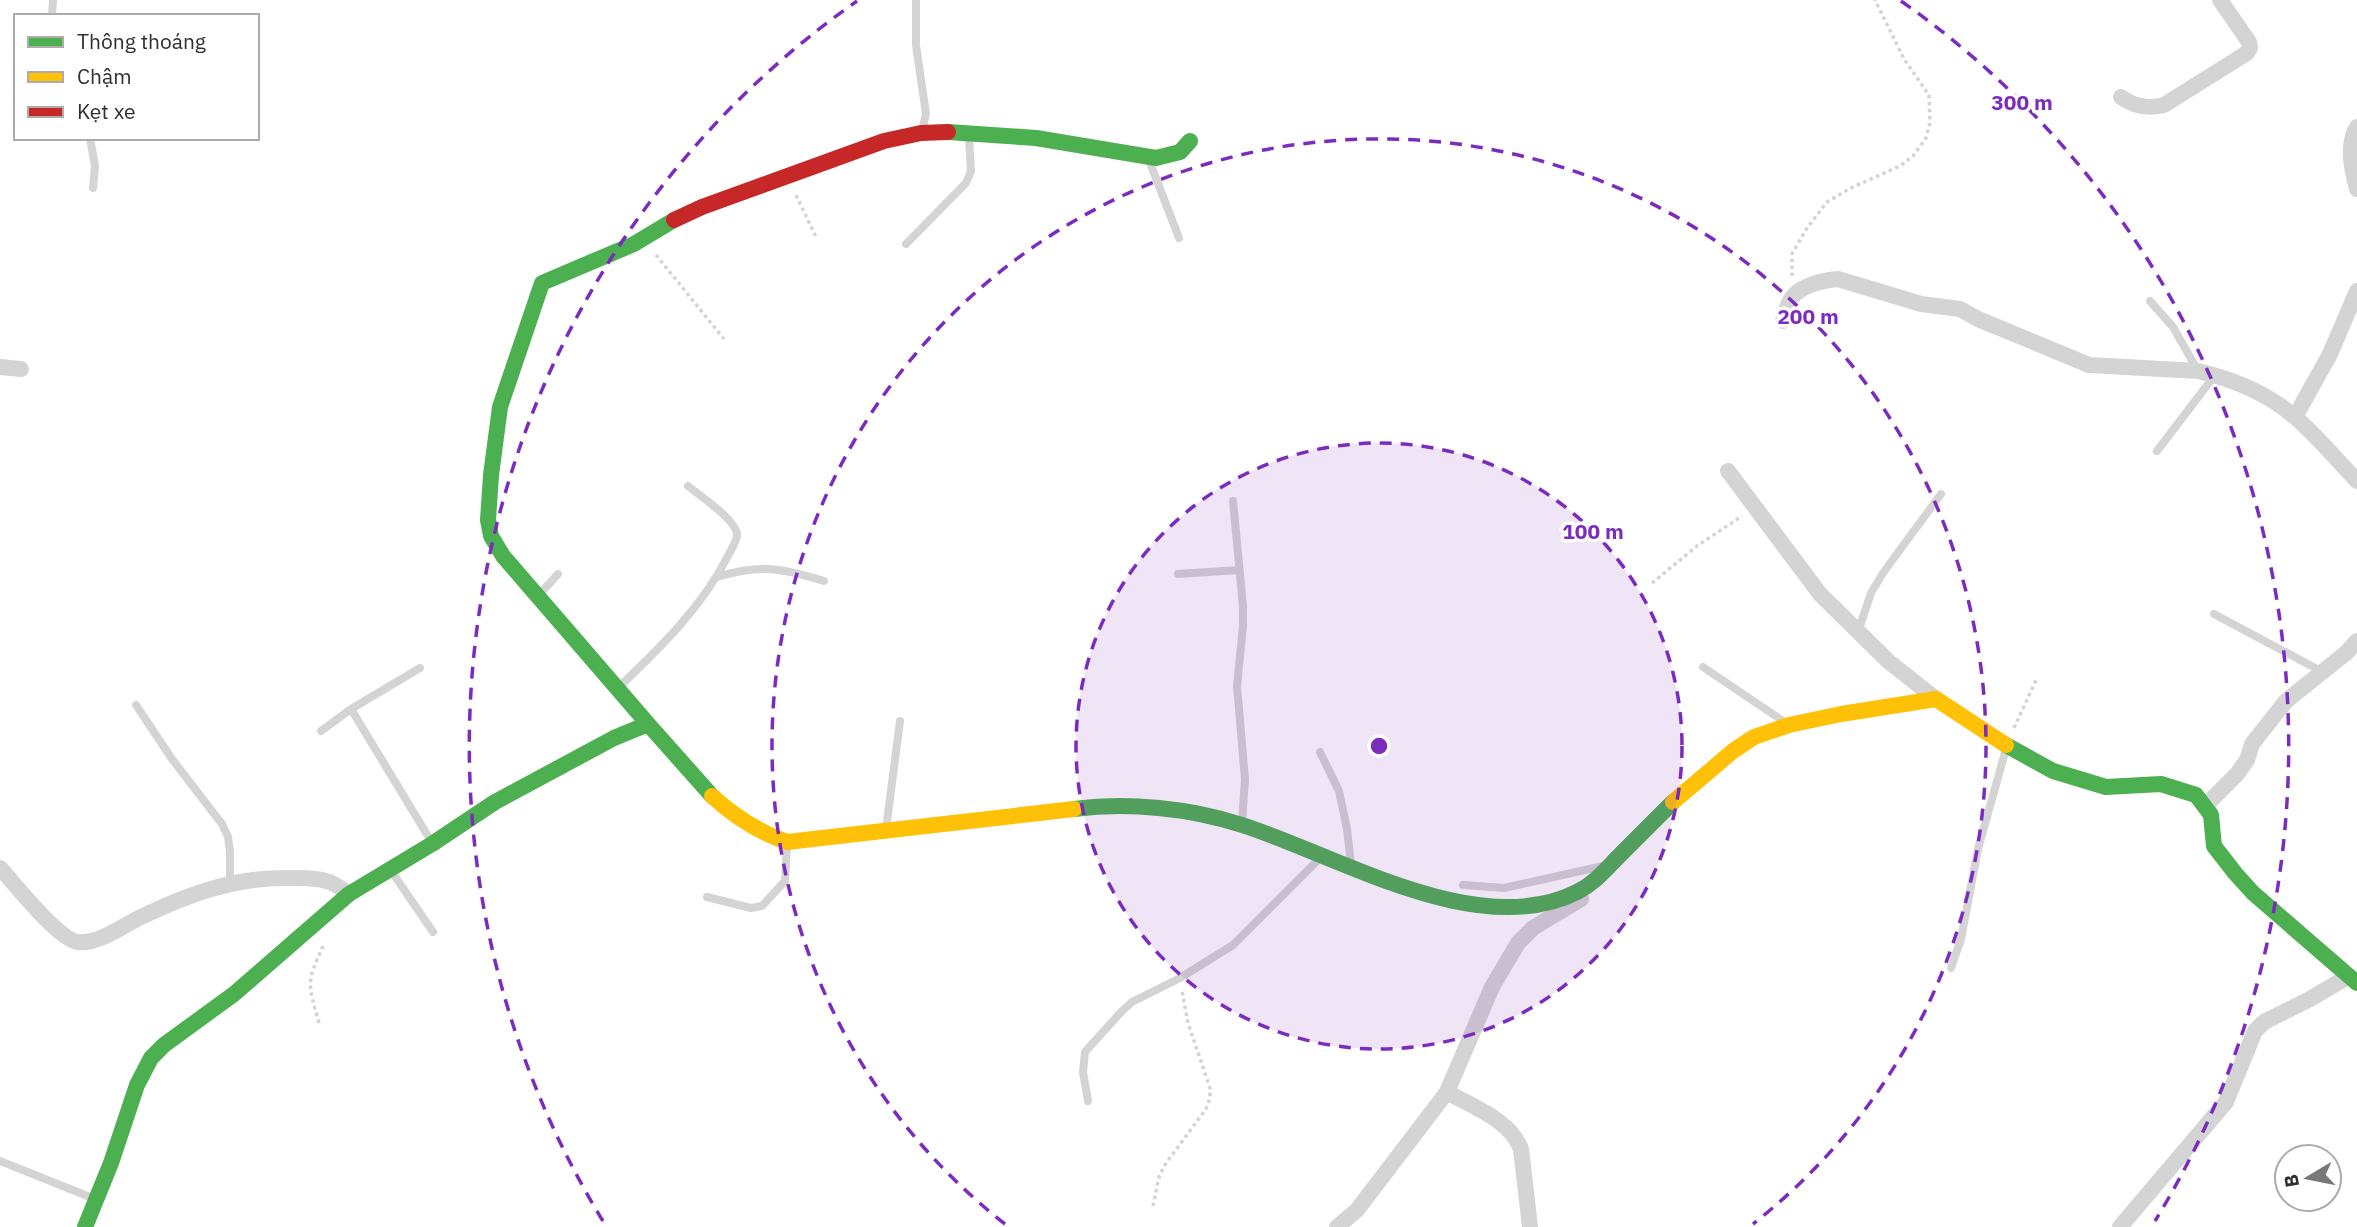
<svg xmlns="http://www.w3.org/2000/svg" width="2357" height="1227" viewBox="0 0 2357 1227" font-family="'IBM Plex Sans',sans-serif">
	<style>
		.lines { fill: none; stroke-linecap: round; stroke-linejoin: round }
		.path { stroke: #d4d4d4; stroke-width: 3.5; stroke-dasharray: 3.5 3.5; stroke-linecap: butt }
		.lane { stroke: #d4d4d4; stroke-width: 8 }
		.street { stroke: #d4d4d4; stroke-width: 16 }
		.fast { stroke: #4caf50; stroke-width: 16 }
		.slow { stroke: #ffc107; stroke-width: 16 }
		.jam { stroke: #c62828; stroke-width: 16 }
		.ring { fill: none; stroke: #7b2cbf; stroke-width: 3.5; stroke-dasharray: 12 9 }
		.centre { fill: #7b2cbf; stroke: #fff; stroke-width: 3.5 }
		.ring-label { font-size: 21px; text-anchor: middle; font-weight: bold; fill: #7b2cbf; stroke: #fff; stroke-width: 7; stroke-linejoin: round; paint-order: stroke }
	</style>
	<rect width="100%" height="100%" fill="#fff"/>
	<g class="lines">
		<path class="path" d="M796,195L816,237
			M656,255L724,339
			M1792,276V254L1807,228L1827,202L1851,188L1900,166L1913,156L1926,138L1930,122L1929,95L1904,59L1875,0
			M1652,583L1697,546L1742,516
			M2014,728L2037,678
			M319,1023C308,983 306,984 323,946
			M1153,1206L1159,1177L1164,1166L1206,1109L1210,1098V1088L1188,1023L1182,991"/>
		<path class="lane" d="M916,0V45L926,114L922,130
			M52,16L53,0
			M90,138L95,166L93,188
			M1149,160L1179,238
			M906,244L966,183L971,171L969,137
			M2150,301L2173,327L2198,371
			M2157,451L2215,375
			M1233,501L1243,606V626L1237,686L1245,779L1242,822
			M1178,574L1239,570
			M717,577C761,564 782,568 824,581
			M539,595L558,574
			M2214,614L2321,671
			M1858,632L1871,593L1883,573L1941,494
			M1703,667L1786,723
			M420,668L351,709L431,841
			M620,686C662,646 703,606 729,554C732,548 737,541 737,534C735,519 700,496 688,486
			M136,705L172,759L222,824L228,837L230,852V882
			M321,731L351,709
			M1320,752L1339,791L1347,829L1351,864
			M886,829L900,721
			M392,872L433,932
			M1463,885L1504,888L1603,866
			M707,897L751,908L762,906L785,881L787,845
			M1951,968L1961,939L1978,849L2006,749
			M1088,1101L1083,1072L1085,1052L1121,1012L1132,1002L1180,978L1233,945L1319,859
			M0,1161L95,1199"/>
		<path class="street" d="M2121,97C2135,107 2148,109 2164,105L2247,53L2250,48L2249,42L2220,0
			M2357,127C2346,145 2352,170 2357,189
			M1783,321C1785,314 1787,305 1791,299C1799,286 1823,280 1838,279L1921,304L1960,309L1978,319L2089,365L2198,371C2232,379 2269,394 2296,418C2318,437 2337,460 2357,481
			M0,367L21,369
			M2295,417L2330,354L2357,291
			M1728,471L1820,594L1888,661L1936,699
			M2211,815L2206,805L2237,774L2247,760L2252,744L2286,701L2346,653L2357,641
			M0,868C15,884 57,938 77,942C98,945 122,926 141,917C189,894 235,877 289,878C301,878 315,877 326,881C335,883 342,889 349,894
			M1447,1092C1473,1107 1510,1120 1521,1149L1530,1227
			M1337,1227L1357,1210L1447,1092L1492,987L1518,943L1533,928L1581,899
			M2120,1227L2226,1102L2255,1031L2264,1022L2310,999L2349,976"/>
		<path class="fast" d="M948,132L1036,138L1156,158L1180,152L1190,141
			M648,724L503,556L491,536L488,520L491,475L500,407L542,283L634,244L674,220
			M2006,745L2053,771L2106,787L2161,784L2196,795L2211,815L2214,846L2235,873L2253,893L2357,983
			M1074,809C1128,802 1190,808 1242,825C1337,855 1478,942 1577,892C1595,883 1606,869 1620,855C1638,837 1656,819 1673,802
			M85,1227L111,1163L137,1085L151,1058L164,1045L234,994L349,894L432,844L495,802L614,738L648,724L712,796"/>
		<path class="slow" d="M712,796C735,817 758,832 787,842L1074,809
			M1673,802L1733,751L1754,737L1789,725L1841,714L1936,699L2006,745"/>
		<path class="jam" d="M674,220L702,207L884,141L921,133L948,132"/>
	</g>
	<circle cx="1379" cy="746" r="303" fill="#7b2cbf" fill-opacity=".12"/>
	<g class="ring">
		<circle cx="1379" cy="746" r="303"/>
		<path d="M1005 1224A607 607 0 1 1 1753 1224"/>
		<path d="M603 1221A910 910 0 0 1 857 1M1901 1A910 910 0 0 1 2155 1221"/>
	</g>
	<circle cx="1379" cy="746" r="10" class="centre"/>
	<g class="ring-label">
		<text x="2022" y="110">300 m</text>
		<text x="1808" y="324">200 m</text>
		<text x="1593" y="539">100 m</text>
	</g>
	<rect x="14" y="14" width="245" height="126" fill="#ffffff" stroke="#acacac" stroke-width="2"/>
	<rect x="28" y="37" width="35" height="10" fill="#4caf50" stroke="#acacac" stroke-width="2"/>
	<text x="77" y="49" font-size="21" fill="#2f2f2f">Thông thoáng</text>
	<rect x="28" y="72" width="35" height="10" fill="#ffc107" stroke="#acacac" stroke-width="2"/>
	<text x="77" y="84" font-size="21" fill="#2f2f2f">Chậm</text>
	<rect x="28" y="107" width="35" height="10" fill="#c62828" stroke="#acacac" stroke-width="2"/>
	<text x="77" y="119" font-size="21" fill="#2f2f2f">Kẹt xe</text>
	<g transform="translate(2308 1178) rotate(260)"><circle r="33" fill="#ffffff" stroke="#acacac" stroke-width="2"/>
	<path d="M0-5L12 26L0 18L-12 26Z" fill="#787878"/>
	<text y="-10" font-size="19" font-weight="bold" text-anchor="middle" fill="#2f2f2f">B</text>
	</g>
</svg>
